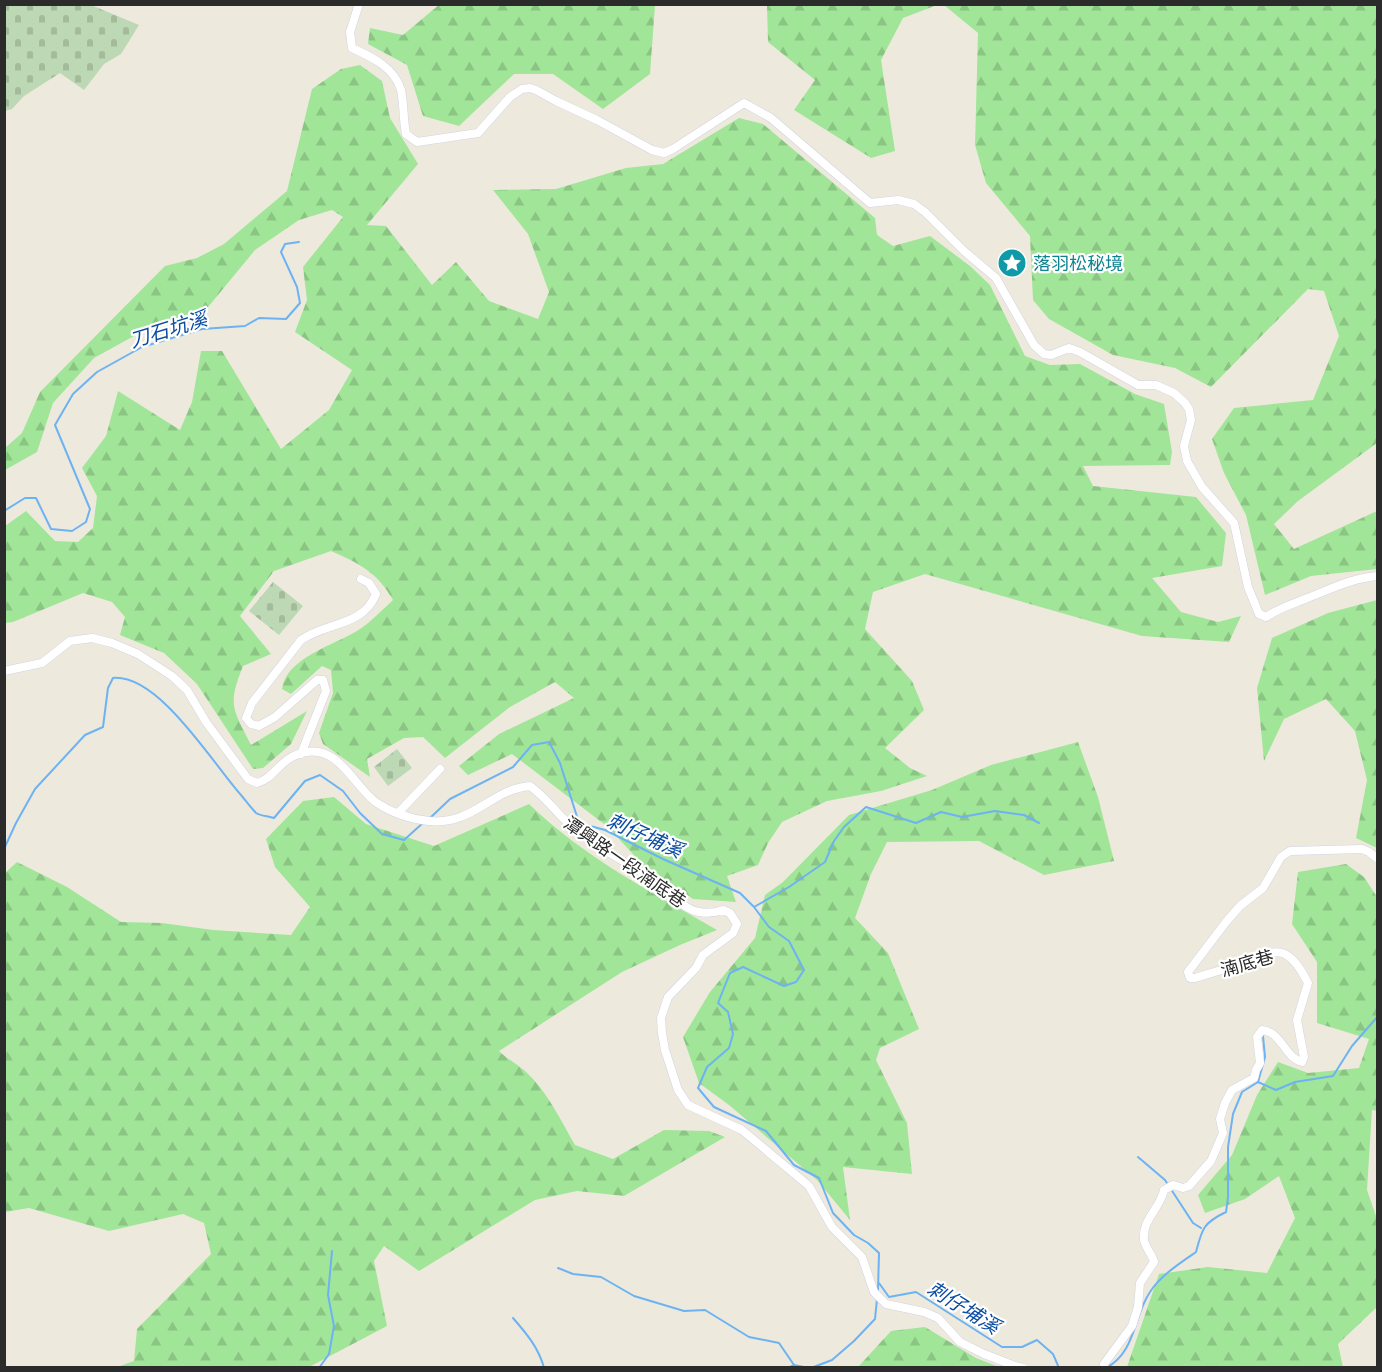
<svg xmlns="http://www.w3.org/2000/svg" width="1382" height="1372" viewBox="0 0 1382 1372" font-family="'IBM Plex Sans','Noto Sans TC',sans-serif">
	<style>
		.forest { fill: url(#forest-firs) }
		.cemetery { fill: url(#cemetery-stones) }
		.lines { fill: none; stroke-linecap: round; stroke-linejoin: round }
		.stream { stroke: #6db2f2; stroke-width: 2 }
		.minor-casing { stroke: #d3d2e4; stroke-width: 9 }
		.minor { stroke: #fff; stroke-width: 8 }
		.labels { text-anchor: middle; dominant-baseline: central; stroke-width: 4.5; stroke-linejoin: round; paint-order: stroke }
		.culture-label { font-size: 18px; fill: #0d838f; stroke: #fff; text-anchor: start }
		.street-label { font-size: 18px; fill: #2b2b2b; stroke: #fff }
		.water-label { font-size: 20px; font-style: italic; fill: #0a4ca1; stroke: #fff }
	</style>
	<defs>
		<pattern id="forest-firs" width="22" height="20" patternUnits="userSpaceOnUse" patternTransform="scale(1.5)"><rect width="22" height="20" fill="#a1e598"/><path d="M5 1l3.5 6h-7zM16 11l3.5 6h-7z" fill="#8bc583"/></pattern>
		<pattern id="cemetery-stones" width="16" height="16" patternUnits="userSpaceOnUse" patternTransform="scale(1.5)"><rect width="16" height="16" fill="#bdd8b4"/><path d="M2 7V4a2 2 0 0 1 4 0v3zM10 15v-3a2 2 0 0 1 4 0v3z" fill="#a3ba9b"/></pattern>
	</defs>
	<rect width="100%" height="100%" fill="#edeadd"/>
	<path class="forest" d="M440,4L655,5L650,74L603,109L553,74H514L459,126L423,116L407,65L368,44L370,28L403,35Z
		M767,5H937L903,18L881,60L895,151L871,158L794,110L815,80L768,42Z
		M944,5H1377V443L1298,501L1274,524L1294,549L1377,511V569L1311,576L1265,595L1246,515L1224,473L1212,439L1234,408L1313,400L1339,336L1324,291L1308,289L1211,387L1175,368L1113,355L1049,319L1033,300L1030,236L986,183L975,145L978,33Z
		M360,65L382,81L390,118L418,164L367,225L386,226L432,285L456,262L489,301L538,319L549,292L528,234L493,190L556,189L626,168L663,164L739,118L763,124L875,218L877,235L893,246L930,236L970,266L990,285L1025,356L1050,365L1080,364L1135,394L1164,404L1172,452L1170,465L1083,466L1093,486L1196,497L1226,533L1222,566L1152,578L1181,612L1218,622L1241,616L1229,642L1142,636L925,574L873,592L865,629L912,681L924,710L885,748L910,768L927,776L881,791L827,801L782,822L768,843L758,865L727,876L736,902L693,899L643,865L608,827L512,754L468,775L459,766L499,734L574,698L555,682L510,707L445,758L423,737L404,738L367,759L370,777L323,744L319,733L333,693L331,670L322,666L291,694L282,689C286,658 334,645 357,631C370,623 382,610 393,600C378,573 359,563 331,551L274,571L240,616L271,654L243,666C227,706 233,708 251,745L307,711L291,744L263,768L253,769L197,684L164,653L120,635L125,617L112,602L83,593L13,622L5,623V526L26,511L55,541L78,542L93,528L97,496L82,468L106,436L118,391L180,430L192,402L201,351H222L281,449L329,410L352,370L295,332L307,300L303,267L343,217L332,210L299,220L255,250L204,312L143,331L94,358L53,403L37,452L5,470V448L22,433L40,392L165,266L197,258L224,244L287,191L312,89L341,69Z
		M1377,600H1378L1377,848L1356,838L1367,780L1355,731L1326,699L1284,719L1264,761L1257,688L1272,638L1328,613Z
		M1078,742L1098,797L1114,861L1044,875L979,841L887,842L871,874L855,918L888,953L919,1029L880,1048L876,1060L907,1123L912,1174L843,1167L850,1220L817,1180L729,1105L699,1083L683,1037L710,992L755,938L765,895L783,882L849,815L932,790L991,765Z
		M334,797L366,824L434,846L529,804C582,856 653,893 717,930L680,945L622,972L499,1051C507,1059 517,1064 525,1071C547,1091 560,1119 575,1145L613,1159L664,1130L709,1131L725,1137L624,1196L577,1191L535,1200L419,1271L384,1246L374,1261L387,1326L309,1367H117L134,1361L137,1329L211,1254L204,1223L183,1214L109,1231L29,1208L5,1212V873L17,862L67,887L121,922L162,923L213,930L291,935L310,907L275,867L266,839L303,801Z
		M1346,864L1364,877L1377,897L1378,1111L1372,1110L1367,1190L1377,1219V1307L1338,1344L1343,1367H1127L1159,1274L1208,1267L1267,1273L1295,1218L1279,1176L1245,1199L1205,1213L1198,1195L1232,1155L1257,1095L1278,1062L1308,1073L1359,1068L1369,1039L1317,1023V962L1292,924L1298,872Z
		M925,1327L976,1358L999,1367H858L891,1331Z"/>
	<path class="cemetery" d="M5,4L91,5L139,25L121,54L104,64L84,90L60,73L24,96L12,109L5,111Z
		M273,582L303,606L279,635L249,611Z
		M397,749L412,768L388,786L374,767Z"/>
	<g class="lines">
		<path class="stream" d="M4,511L25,498H36L51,529L72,531L86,522L90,509L55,425L73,394L97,372L142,347L202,329L245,326L259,318L286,319L300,303L297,287L281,252L285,244L299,242
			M429,819L450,799L513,767L532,745L549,742L560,763L579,823L605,830L663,859L740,893L754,907L769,927L789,941L804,970L796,982L784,986L743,967L730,973L718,1003L728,1012L733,1034L729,1048L707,1067L698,1088L714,1107L766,1131L794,1165L819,1178L833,1213L854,1235L868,1243L879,1253L878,1291
			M4,849L16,823L35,789L85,735L103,727L108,688L113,678C159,674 213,764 241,795C246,801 251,808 256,813C261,816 268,816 274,818L305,781L320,775L343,791L360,813L382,834L404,840L424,822
			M754,907L789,887L825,862L834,841L844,827L866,807L916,823L941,812L962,817L995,811L1024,815L1039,823
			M1258,1082L1265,1057L1263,1036
			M1138,1157L1165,1180L1193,1223L1201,1228
			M558,1268L573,1274L601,1277L634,1296L684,1311L705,1310L749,1337L779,1343L794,1365
			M879,1283L889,1297L916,1292L1002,1347H1022L1037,1340L1053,1354L1059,1368
			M513,1318C526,1333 539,1348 544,1368
			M319,1368L329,1354L334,1326L328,1295L332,1251
			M788,1368L794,1365L809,1368
			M811,1368L832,1360L854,1341L875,1319L877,1299
			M1106,1368C1136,1352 1133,1317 1150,1292C1160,1276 1180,1263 1196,1252C1202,1229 1203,1223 1226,1212L1228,1197V1147L1233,1114L1242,1092L1258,1082L1276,1090L1295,1082L1333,1076L1352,1046L1378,1016"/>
		<g class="minor-casing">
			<path id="minor" d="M359,4L350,32L352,48C372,57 395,68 401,90C404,104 403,119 406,134L417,142L478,133L510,97L522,89L530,88L536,90L556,101L597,120L652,150L664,153L673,149L744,103L771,118L870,203L898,200L914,204L925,212L964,251L996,278L1034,345L1044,354L1051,355L1069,348L1080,352L1138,385H1156L1174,393L1185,403L1189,409L1191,420L1184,446L1187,461L1202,487L1234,523L1248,587L1259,614L1266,617C1279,608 1290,605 1305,599C1329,590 1351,578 1378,576
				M4,671L42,663L70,641L92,638L112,643L138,654L172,676L187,690L206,722L248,779L257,783C276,778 279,757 306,752C340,746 354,787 377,803C392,813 411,819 429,821C472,826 492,789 530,786C547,798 558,815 573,828C599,850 632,864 659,884C669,891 677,902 688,908C699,914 711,914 723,910L730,913L737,924L733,933L703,955L696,968L668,997L661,1018L662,1033L665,1050L678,1090L688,1105L742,1130L809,1186L832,1227L862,1257L874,1292L886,1304L924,1312L938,1318L960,1342L984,1354L1015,1366L1023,1368
				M301,754L326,691L323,680H317L275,717L259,726L251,724L246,718L252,703L301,640C326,622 363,627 376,594L369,583L361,579
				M398,813L440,769
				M1166,1189L1173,1185L1183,1188L1189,1186L1211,1161L1223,1133L1220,1119L1225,1103L1232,1090L1254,1078L1256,1070L1260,1063L1257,1037L1262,1030C1282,1032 1284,1057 1302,1062L1304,1057L1297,1020L1308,983C1286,940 1274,950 1236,965C1222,970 1208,974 1195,978H1190L1188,972L1226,922L1240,906L1263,888L1281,857L1290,851L1362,849L1369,852L1378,859
				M1104,1368V1364L1132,1326L1138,1307L1140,1283L1154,1262C1152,1254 1145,1247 1144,1240C1142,1219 1160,1209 1164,1190"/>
		</g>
		<use href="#minor" class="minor"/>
	</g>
	<defs>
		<g id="sight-disc" transform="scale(1.5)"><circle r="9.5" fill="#0f9aa8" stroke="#fff"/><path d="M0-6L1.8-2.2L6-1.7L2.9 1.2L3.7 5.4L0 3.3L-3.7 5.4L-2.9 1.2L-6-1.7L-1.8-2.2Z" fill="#fff"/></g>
	</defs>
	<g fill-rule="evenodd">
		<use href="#sight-disc" x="1012" y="263"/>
	</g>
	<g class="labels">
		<g class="culture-label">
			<text x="1033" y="263">落羽松秘境</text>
		</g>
		<g class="street-label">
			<text transform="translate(625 862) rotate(35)">潭興路一段湳底巷</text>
			<text transform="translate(1247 963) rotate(-16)">湳底巷</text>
		</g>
		<g class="water-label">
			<text transform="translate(168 329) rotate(-17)">刀石坑溪</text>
			<text transform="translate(645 835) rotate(24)">刺仔埔溪</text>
			<text transform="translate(964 1307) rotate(32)">刺仔埔溪</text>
		</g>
	</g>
	<rect width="1382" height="1372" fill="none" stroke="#2b2b2b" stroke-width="12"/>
</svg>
